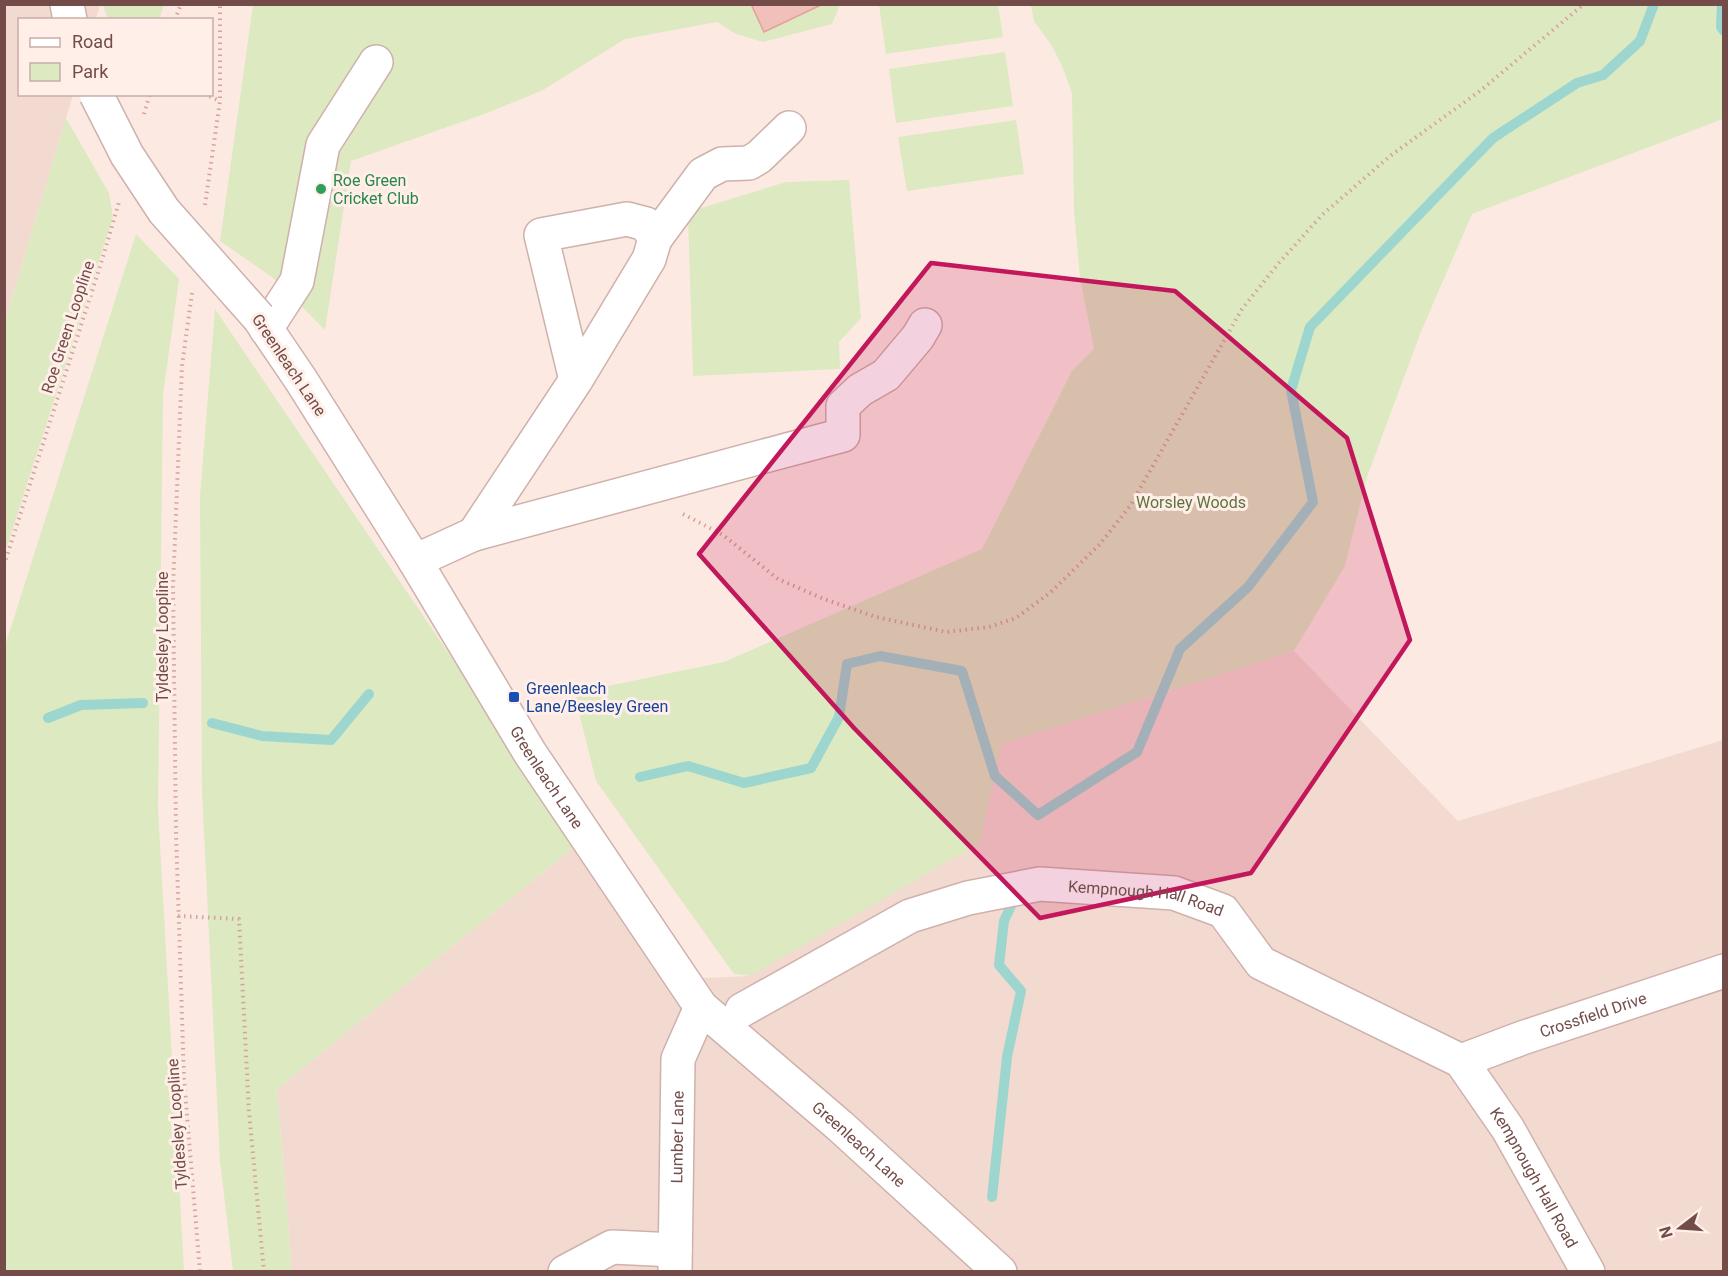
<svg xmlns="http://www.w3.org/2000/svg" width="1728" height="1276" viewBox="0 0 1728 1276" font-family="Roboto,sans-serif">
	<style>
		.residential { fill: #f3dad0 }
		.green { fill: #dce9c1 }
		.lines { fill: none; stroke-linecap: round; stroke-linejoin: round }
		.stream { stroke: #9dd6cf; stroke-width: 10 }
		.building { fill: #f1c0ba; stroke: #e3a19a; stroke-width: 1.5 }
		.minor-casing { stroke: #cfb1ac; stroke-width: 36 }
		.path { stroke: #d5a39d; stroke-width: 4; stroke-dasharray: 1.5 4.5; stroke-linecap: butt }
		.minor { stroke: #fff; stroke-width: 33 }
		.minor-bridge-casing { stroke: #cfb1ac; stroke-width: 36; stroke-linecap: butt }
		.minor-bridge { stroke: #fff; stroke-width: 33 }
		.marked { fill: #c2185b; fill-opacity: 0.2; stroke: #c2185b; stroke-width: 4.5; stroke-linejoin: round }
		.leisure-dot { fill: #2e9e5b; stroke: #ffefe8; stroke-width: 2 }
		.transit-dot { fill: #1a4fb4; stroke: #ffefe8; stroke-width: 2 }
		.labels { text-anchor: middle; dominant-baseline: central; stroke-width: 6; stroke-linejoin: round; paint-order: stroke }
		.leisure-label { font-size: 16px; fill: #27864d; stroke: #ffefe8; text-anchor: start }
		.street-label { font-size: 16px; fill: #734c49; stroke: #ffefe8 }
		.park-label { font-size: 16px; fill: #5d733e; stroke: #ffefe8 }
		.transit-label { font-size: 16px; fill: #164399; stroke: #ffefe8; text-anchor: start }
	</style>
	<rect width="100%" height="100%" fill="#fceae2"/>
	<path class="residential" d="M5,5H100L96,19L20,20V94L73,95L5,321Z
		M1294,651L1458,821L1723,740V1271H292L277,1089L578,844L679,979L750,976L1001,744Z"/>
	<path class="green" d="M103,5V4L164,5L159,20L108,19Z
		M253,5H840L832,24L763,42L736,34L717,22L625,39L543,90L487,113L351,161L325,330L272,277L220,241Z
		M879,5H998L1003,37L886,54Z
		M1031,5H1723V119L1472,214L1420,334L1367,477L1345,566L1294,651L1001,744L980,843L750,976L734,974L596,781L574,693L724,662L982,549L1072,371L1094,349L1080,277L1074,211L1072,93L1062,66L1052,46L1034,21Z
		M1005,52L1013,106L896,123L889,69Z
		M66,118L109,193L113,217L5,553V321Z
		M1016,120L1024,174L907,191L898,137Z
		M849,180L861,318L839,342L840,369L693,376L688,212L786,182Z
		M136,234L179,279L163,395L158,809L184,1271H5V646Z
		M215,309L578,844L277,1089L292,1271H233L220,1161L202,792L200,496Z"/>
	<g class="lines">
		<path class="stream" d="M1722,4L1721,27L1724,31
			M48,718L81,705L143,703
			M212,723L262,736L331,740L369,694
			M640,777L688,766L744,783L811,768L839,717L847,664L880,656L962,671L995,776L1038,815L1137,752L1180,649L1248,587L1313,502L1291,390L1310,327L1493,138L1577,83L1603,75L1640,41L1654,4
			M992,1197L1007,1057L1021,991L999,965L1004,921L1015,897"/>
	</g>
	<path class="building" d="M751,4H823L764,32Z"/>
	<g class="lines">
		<g class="minor-casing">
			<g id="minor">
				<path d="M67,4L70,20"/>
				<path d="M655,239L703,174L722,164L749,163L759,157L789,128"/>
				<path id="s1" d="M259,318L301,380L415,561L530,753L701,1007L840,1126L1000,1272"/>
				<path d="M266,329L297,281L323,145L376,62"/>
				<path d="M474,534L576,380L541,235L627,219L646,224L655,239L649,259L576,380"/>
				<path d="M415,561L474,534L843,435V406L860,390L886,375L918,337L925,325"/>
				<path id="s2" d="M742,1010L910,916L968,898L1040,884L1174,893L1223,911L1261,963L1461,1061L1508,1129L1588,1272"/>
				<path id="s3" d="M1461,1061L1522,1038L1724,971"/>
				<path d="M565,1272L612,1247L675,1250"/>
				<path id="s4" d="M675,1272L678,1059L701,1007"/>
			</g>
		</g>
		<path class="path" d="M175,20L181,4
			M204,94L220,101
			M144,114L150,94
			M205,205L220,101V4
			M192,293L182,366L173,587L176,833L184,1079L200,1272
			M683,514L723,535L778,579L824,599L876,617L946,632L989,627L1016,618L1051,592L1100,544L1130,506L1242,309L1278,264L1322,215L1390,156L1480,91L1584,4
			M4,565L103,257L119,202
			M178,916L239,919L249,1112L264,1272"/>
		<use href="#minor" class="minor"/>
		<g class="minor-bridge-casing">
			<path id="minor-bridge" d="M96,94L127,155L164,211L259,318"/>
		</g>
		<use href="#minor-bridge" class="minor-bridge"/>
	</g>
	<path class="marked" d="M931,263L1175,291L1347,438L1410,640L1251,873L1040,918L854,728L699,554Z"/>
	<circle class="leisure-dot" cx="321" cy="189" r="6"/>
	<rect class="transit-dot" x="508" y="691" width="12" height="12" rx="3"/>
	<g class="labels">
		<g class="leisure-label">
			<text x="333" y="180">Roe Green<tspan x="333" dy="18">Cricket Club</tspan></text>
		</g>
		<g class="street-label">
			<text transform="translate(68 327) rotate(-72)">Roe Green Loopline</text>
			<text transform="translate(289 365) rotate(56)">Greenleach Lane</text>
			<text transform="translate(162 637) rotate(-90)">Tyldesley Loopline</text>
			<text stroke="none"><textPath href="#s1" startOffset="542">Greenleach Lane</textPath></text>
			<text stroke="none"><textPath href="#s2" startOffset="434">Kempnough Hall Road</textPath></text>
			<text stroke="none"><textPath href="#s3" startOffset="140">Crossfield Drive</textPath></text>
			<text transform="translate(177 1124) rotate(-94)">Tyldesley Loopline</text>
			<text stroke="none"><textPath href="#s4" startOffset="135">Lumber Lane</textPath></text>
			<text stroke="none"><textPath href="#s1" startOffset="1028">Greenleach Lane</textPath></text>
			<text stroke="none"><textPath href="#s2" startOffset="938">Kempnough Hall Road</textPath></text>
		</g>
		<g class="park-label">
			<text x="1191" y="502">Worsley Woods</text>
		</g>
		<g class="transit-label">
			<text x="526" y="688">Greenleach<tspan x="526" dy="18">Lane/Beesley Green</tspan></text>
		</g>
	</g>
	<rect width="1728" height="1276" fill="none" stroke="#734c49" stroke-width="12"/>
	<rect x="18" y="18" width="195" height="78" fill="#ffefe8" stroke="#c7aea8" stroke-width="1.5"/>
	<rect x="30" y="38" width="30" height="9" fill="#ffffff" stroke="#c7aea8" stroke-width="1.5"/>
	<text x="72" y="48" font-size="18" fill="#734c49">Road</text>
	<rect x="30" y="63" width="30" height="18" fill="#dce9c1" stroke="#c7aea8" stroke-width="1.5"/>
	<text x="72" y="78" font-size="18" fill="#734c49">Park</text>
	<g transform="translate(1680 1228) rotate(253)" stroke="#ffefe8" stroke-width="4.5" paint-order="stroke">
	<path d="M0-4.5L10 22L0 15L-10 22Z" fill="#734c49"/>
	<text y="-9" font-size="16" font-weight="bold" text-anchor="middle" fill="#734c49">N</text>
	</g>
</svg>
